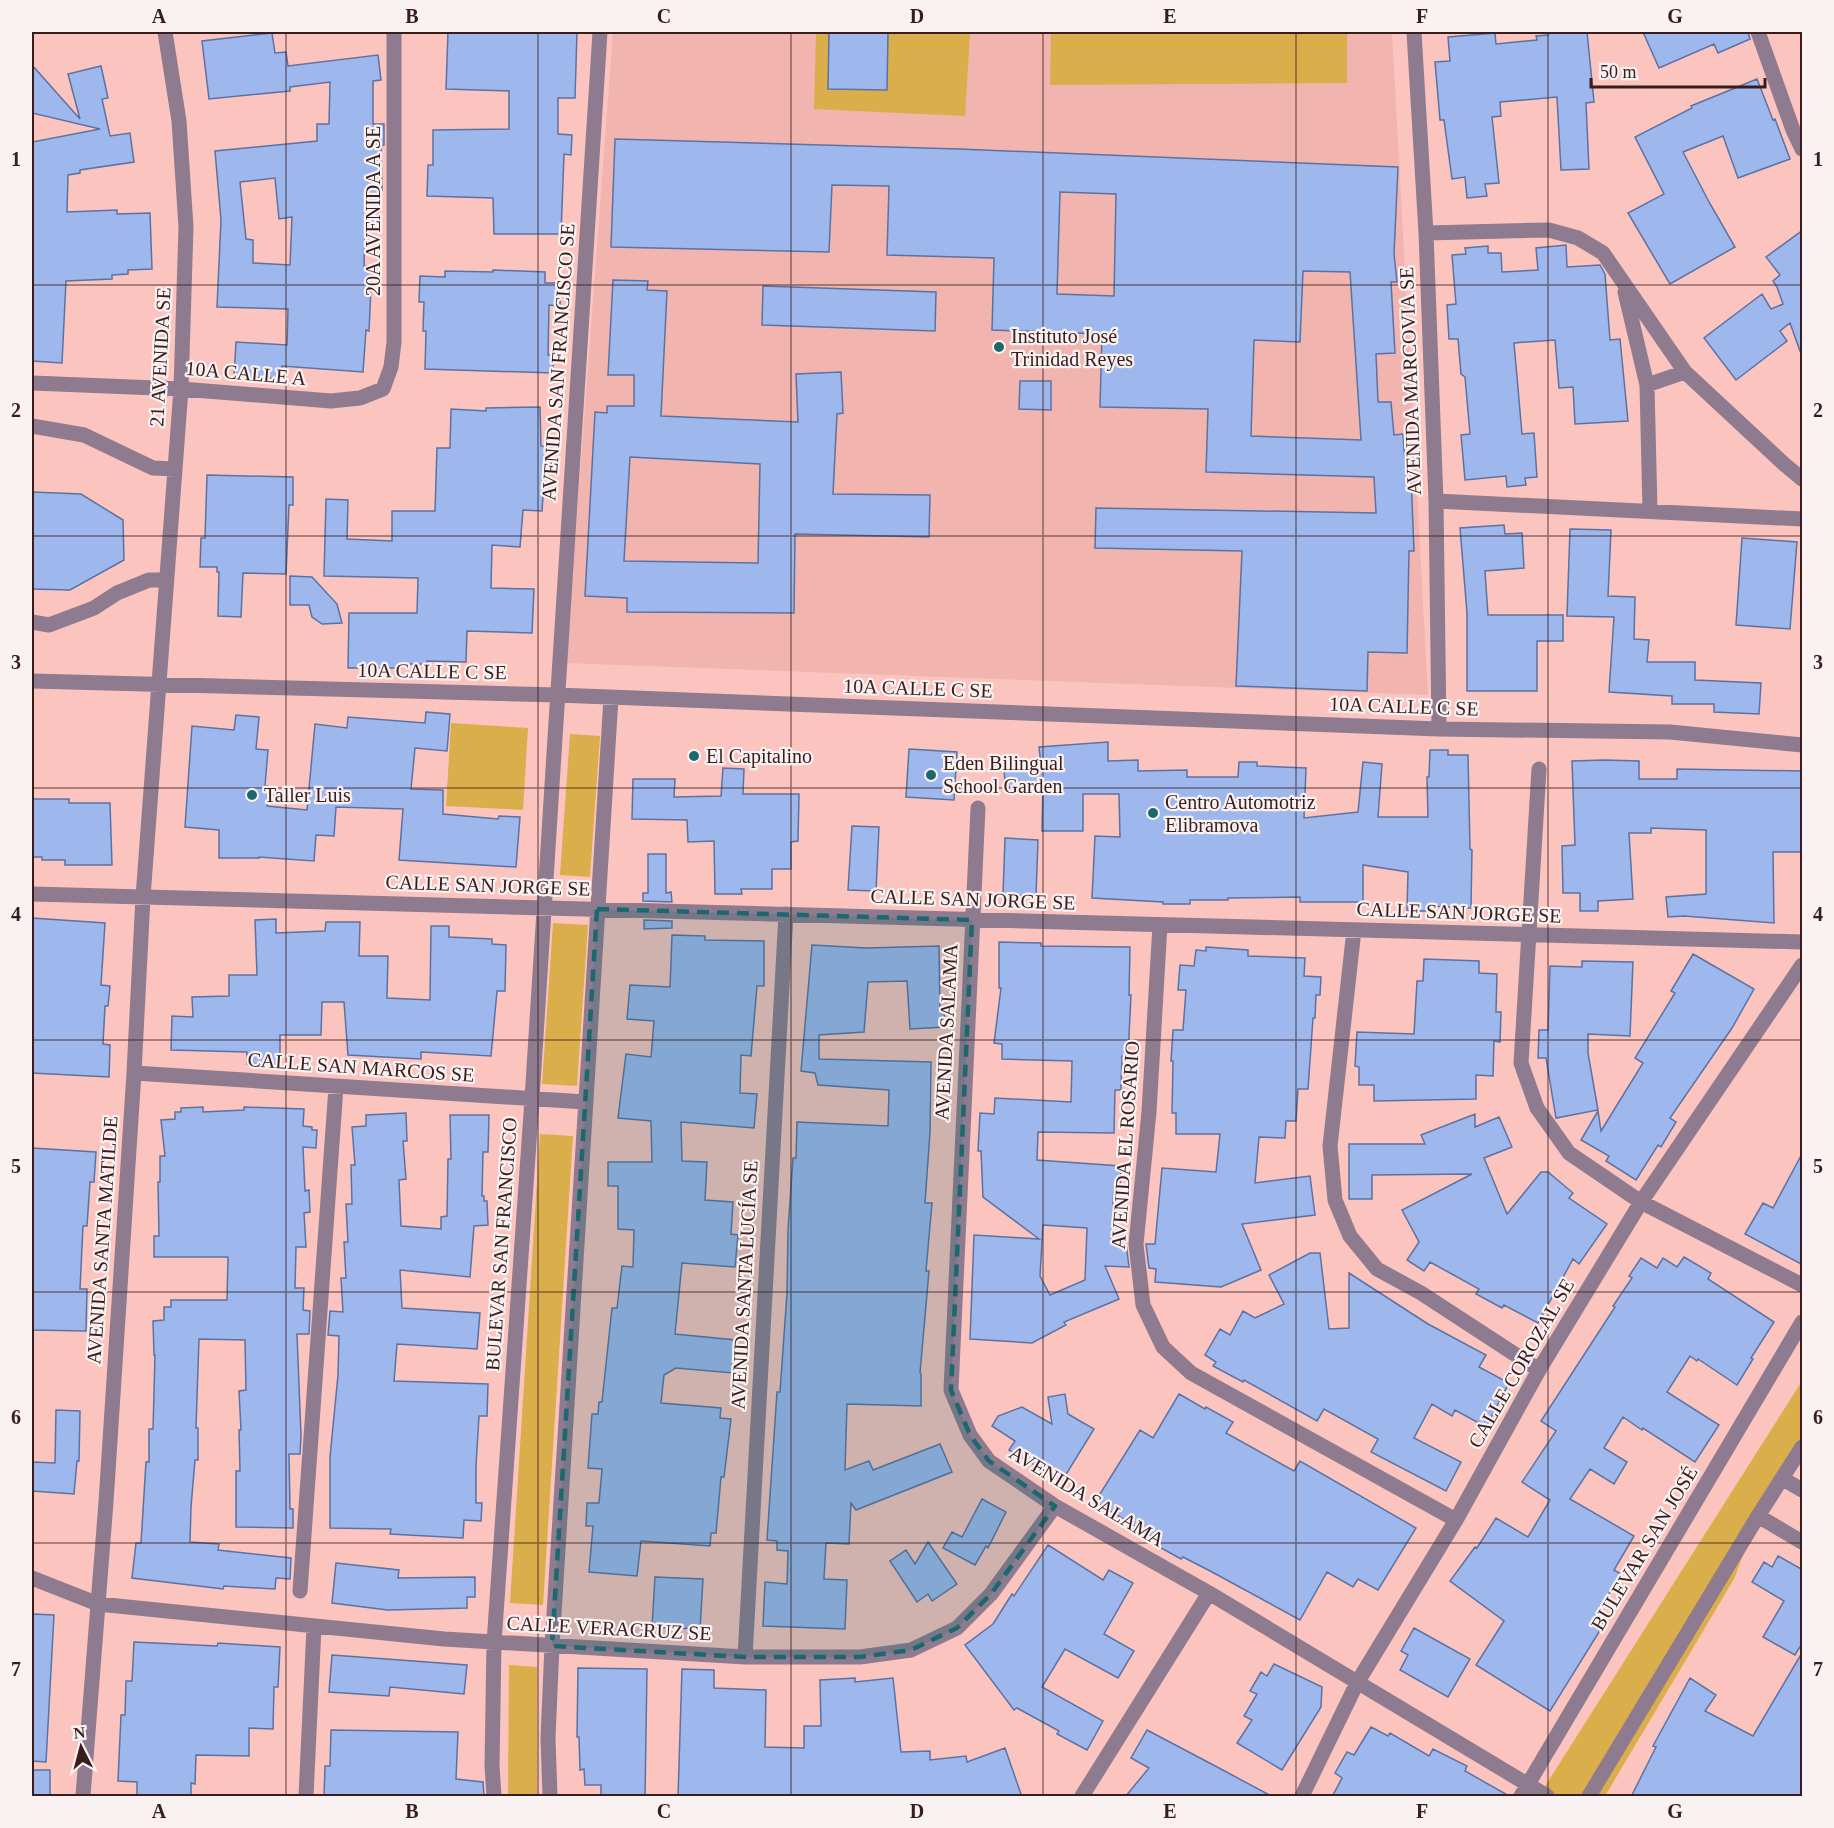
<svg xmlns="http://www.w3.org/2000/svg" width="1834" height="1828" viewBox="0 0 1834 1828" font-family="Georgia,serif">
	<style>
		.built { fill: #f1b4ae }
		.green { fill: #daae4b }
		.building { fill: #9eb7ed; stroke: #5b72a3; stroke-width: 1.5; fill-rule: evenodd }
		.lines { fill: none; stroke-linecap: round; stroke-linejoin: round }
		.minor { stroke: #8e7b8f; stroke-width: 15 }
		.marked { fill: #1c686f; fill-opacity: 0.2; stroke: #1c686f; stroke-width: 4.5; stroke-dasharray: 12 8; stroke-linejoin: round }
		.grid { fill: none; stroke: #371d1b; stroke-width: 1.5; stroke-opacity: 0.55 }
		.poi-dot { fill: #1c686f; stroke: #faf2f2; stroke-width: 2 }
		.labels { text-anchor: middle; dominant-baseline: central; stroke-width: 4.5; stroke-linejoin: round; paint-order: stroke }
		.street-label { font-size: 20px; fill: #371d1b; stroke: #faf2f2 }
		.poi-label { font-size: 20px; fill: #371d1b; stroke: #faf2f2; text-anchor: start }
		.neatline { fill: none; stroke: #371d1b; stroke-width: 2 }
		.grid-label { font-size: 20px; text-anchor: middle; font-weight: bold; fill: #371d1b }
	</style>
	<rect width="100%" height="100%" fill="#fcc4be"/>
	<path class="built" d="M613,32H1392L1428,695L566,663Z"/>
	<path class="green" d="M816,32H970L965,116L814,109Z
		M1051,32H1347V83L1050,85Z
		M451,723L528,728L523,810L446,806Z
		M570,734L600,736L590,877L560,875Z
		M553,923L588,925L577,1086L542,1084Z
		M540,1134L573,1136L543,1605L510,1603Z
		M1802,1381V1459L1758,1516L1734,1579L1605,1796H1550L1542,1791Z
		M509,1665L537,1667V1796H508Z"/>
	<path class="building" d="M448,32H577L575,98H558V134L572,135L571,155L564,154L561,234H494L493,198L427,196L428,165H433V130L509,129V91L446,89Z
		M829,32H888L887,90L828,89Z
		M1548,32H1587L1594,102L1586,103L1589,169L1561,170L1557,97L1500,102L1501,116L1492,117L1499,183L1485,184L1487,196L1467,198L1465,177L1452,179L1444,120H1440L1435,62L1450,61L1448,37L1495,33L1496,44L1537,40L1536,36L1548,35Z
		M1643,32H1748L1750,39L1718,53L1714,44L1659,68Z
		M272,33L275,53L286,52L288,66L378,55L381,80L373,81V124H384V145L381,146L382,190H380L377,228L365,227L364,266H372L369,331L366,330L363,372L282,366L281,379L234,376L236,342L287,345L288,309L217,307L221,220L215,151L317,141V124H329L330,82L290,87V91L209,99L202,41ZM275,178L279,219L292,217L290,265L253,263V240L246,239L240,182Z
		M32,65L80,119L68,74L101,66L108,98L102,99L110,136L130,133L134,162L80,170V173L68,175L67,212L117,210V214L150,213L152,269L128,270V274L112,275V279L66,281L62,363L32,361V142L100,129L32,113Z
		M1757,79L1773,120L1775,119L1790,159L1738,178L1723,136L1683,152L1709,202L1735,247L1670,284L1628,213L1664,194L1635,137L1692,108L1691,106Z
		M615,139L959,149L1398,167L1394,254L1397,282H1391L1395,353L1376,354L1378,402H1391L1394,435L1403,434L1406,477H1411L1414,551H1409L1407,653L1368,652L1367,691L1236,686L1242,551L1095,548L1096,508L1376,513L1374,477L1206,472L1208,409L1100,407L1102,334L992,330L994,258L887,255L889,186L832,185L829,252L611,247ZM1060,192L1116,194L1114,296L1057,294ZM1303,271L1350,272L1361,440L1251,436L1254,340L1300,342Z
		M1803,230V351H1800L1790,323L1780,331L1787,341L1736,380L1704,338L1762,294L1771,309L1783,304L1777,287L1773,281L1780,275L1766,257Z
		M1566,245L1567,267L1600,265L1605,274L1610,340L1620,339L1628,421L1575,424L1573,387L1559,388L1555,340L1514,343L1522,434L1534,433L1537,477L1525,478L1526,485L1507,487L1506,476L1465,480L1461,435L1470,434L1465,377L1461,374L1458,339H1449L1447,305L1456,304L1452,255L1466,254L1465,248L1488,246V253H1501L1502,272L1538,270L1536,248Z
		M493,270L545,272V283H561L560,306L549,305L548,355H553V373L425,369L426,331H423L424,302H419L420,276L445,277V271L493,272Z
		M613,280L648,281L647,290L667,291L661,416L798,422L796,374L841,372L843,413L837,414L833,494L930,495L929,537L795,534L794,613L627,612V598L585,596L595,412L607,413V406H634V375H608ZM630,457L760,464L758,563L624,561Z
		M763,286L936,292L935,331L762,325Z
		M1020,381H1051V410L1019,409Z
		M540,407L541,446L552,447L551,471L545,467L542,511L523,510L520,547L492,545L491,588L534,589L532,633L467,631L466,662L427,661L426,664H401V668H348L349,613H417L418,578L324,576L326,499L348,500L347,539L392,541V511H435L437,448H450L451,409L486,411V408Z
		M207,475L293,477V505H289L286,574L243,573L241,617L218,616L219,572H217V567H200L201,538H205Z
		M32,492L81,494L123,520L124,560L70,590L32,589Z
		M1504,525L1505,534L1522,533L1524,568L1485,571L1488,615H1563V641H1537V691H1467V613L1460,528Z
		M1570,529L1611,530L1608,596L1635,597L1634,639L1649,640L1647,662H1695V680L1761,683L1759,714L1714,712V704H1672V696L1609,692L1614,617L1567,616Z
		M1742,538L1797,542L1790,629L1736,625Z
		M290,576L312,577L337,604L342,623L322,624L312,617L309,605H290Z
		M426,712L450,714L447,751L415,748L411,789L443,790V814L498,819L499,816L520,817L516,867L399,860L403,809L336,807L334,836L316,835L314,861L259,857V858H219V830L185,827L192,726L234,730L236,715L259,717L256,749L268,750L265,786H268L267,806L307,810L315,724L347,728L348,717L425,723Z
		M1108,742V761L1138,760V771L1187,770V777H1238L1239,762H1257V766L1306,768L1304,818L1358,812L1363,762L1382,764L1378,817H1428L1427,777H1429L1430,750H1448V755H1468L1470,849L1472,850L1471,908L1430,906V911H1407L1408,872L1363,865V902H1300V897L1228,898V900H1190V904H1163V902L1092,898L1095,836L1120,837L1119,794H1083V831H1042L1043,786L1005,787L1004,766L1041,765L1039,747Z
		M909,749L957,752L954,800L906,797Z
		M1604,760L1639,761V779H1677V769L1803,771V852H1773L1774,923L1684,916L1668,917L1666,897L1706,894V830L1651,828V833H1629L1633,899L1598,901V911H1580V893H1563L1562,846L1575,845L1572,761Z
		M723,768L744,769L743,794H799L798,841L791,842V869H772V889H741L742,894H715L714,841L688,842L687,820L632,819L633,779H675L674,797L721,796Z
		M32,799H69V803H110L112,865H65V860H42V857H33Z
		M852,826L879,827L876,891L848,890Z
		M1005,838L1038,840L1036,896L1003,895Z
		M648,854H666V893L671,892L672,902L643,901V893H648Z
		M32,918L105,923L101,985L110,986L108,1006H105L103,1044L110,1045L109,1077L32,1073Z
		M276,919V933L325,931L326,922H360L359,956H388L387,998L430,1000L431,926H449V937L492,939V944L506,945L505,991H497L491,1056L421,1052V1059L348,1055L344,1002H322L321,1035H280V1064H247V1052L171,1050L172,1016L193,1017L192,997L229,996V975H257L255,920Z
		M644,920L672,921V928L644,929Z
		M672,935L705,936V940L764,941V986H757L751,1056L741,1055L740,1093L757,1094L754,1128L681,1122L682,1161L707,1162L705,1200L733,1202L731,1234L738,1235L735,1267L682,1263L675,1334L736,1340L733,1373L676,1368L664,1375L661,1403L721,1408L720,1418L731,1419L724,1477H721L716,1533H711L710,1546L641,1541L637,1576L589,1572L593,1526H586L587,1503H599L602,1469L588,1468L592,1414H598L599,1402H602L612,1308H617L622,1266L633,1267L634,1230L618,1229V1186H608V1162H652L651,1121L618,1118L626,1054L651,1057L654,1021L627,1019L630,985L670,987Z
		M999,942L1041,943V946L1130,947L1129,995H1131L1128,1056H1122L1121,1090H1115L1114,1133L1038,1132L1037,1160L1121,1166L1120,1187H1114L1111,1242L1126,1243L1129,1267L1105,1266L1119,1299L1064,1322L1066,1325L1032,1343L970,1339L974,1235L1039,1239L983,1197L981,1151H978L980,1113L994,1114L995,1098L1071,1102L1072,1061L1002,1059V1044L994,1043L1001,988H999ZM1043,1225L1087,1228L1085,1280L1050,1295L1040,1276Z
		M812,945L867,948L939,946L940,1009L944,1008L945,1027L910,1029L907,981L868,982L864,1032L819,1035V1059L931,1062L930,1132L925,1203H932L926,1271H929L920,1373L921,1374V1406L847,1404L845,1470L869,1461L873,1470L940,1444L952,1472L856,1510L851,1503L849,1544L826,1543L824,1579L847,1580L845,1629L763,1626L765,1582L787,1584L788,1551L777,1550V1541L767,1540L777,1392H780L787,1293L788,1230L793,1158H796L797,1122L888,1126L889,1090L818,1085L815,1073L801,1071Z
		M1206,947L1248,950V956L1305,958L1304,976L1321,977L1320,995H1316L1315,1018H1313L1308,1089H1298L1296,1121H1286L1285,1138L1259,1137L1255,1183L1310,1176L1315,1215L1242,1224L1261,1270L1221,1287L1155,1282L1156,1269L1149,1268L1146,1244H1155L1162,1168L1216,1172L1220,1134H1176V1113H1172L1173,1061H1171L1173,1030H1183L1186,990H1178L1180,965L1194,966L1196,950L1206,951Z
		M1693,954L1754,989L1732,1028L1670,1118L1676,1122L1661,1147L1658,1145L1636,1180L1606,1161L1609,1156L1581,1140L1598,1111L1601,1131L1643,1063L1635,1058L1675,993L1671,991Z
		M1424,959L1479,961V973L1497,974L1496,1012H1501L1500,1042L1494,1041L1493,1076L1476,1075V1099L1374,1101V1085H1359V1067L1355,1066L1357,1032L1414,1034L1417,981H1423Z
		M1582,961L1633,962L1630,1036L1588,1034V1053L1598,1110L1556,1118L1546,1058H1538L1539,1030H1548L1550,966L1582,967Z
		M203,1107V1112L244,1110V1107L304,1109L303,1126L312,1127V1130H317L316,1148L303,1147L305,1191L309,1190L310,1212L304,1213L306,1247H296L295,1288H304L303,1310L310,1311L309,1334H297L301,1436L300,1454H289L290,1509H293V1528L236,1527V1471H240L239,1430H241L239,1391L246,1390L245,1340L199,1339L196,1428H198V1460H195L191,1507L190,1542L219,1544L218,1550L291,1558L290,1579L276,1578L275,1589L224,1586L223,1589L132,1578L136,1543H141L146,1462H149V1429H153L155,1355H154L153,1321L164,1320V1307H171V1300H227L228,1257H154V1236H159L158,1182H160V1156H165L161,1120L175,1119V1112H181V1108Z
		M406,1113L407,1141H403L406,1179L399,1180L401,1226L441,1229V1217L447,1216L448,1159H451L450,1115H489L488,1152H483L482,1196H484V1201H487L488,1225L474,1226L470,1277L400,1270L402,1308L480,1313L477,1349L397,1344L394,1381L488,1384L487,1416H479L476,1466V1503H482L481,1521L464,1520L463,1538L390,1534L391,1529L330,1528V1457L338,1375L339,1336L328,1335L330,1311L343,1312L341,1278H346L344,1242H348L346,1204H352L351,1165H355L352,1127L366,1126V1115Z
		M1475,1114V1127L1499,1117L1512,1147L1484,1158L1507,1214L1541,1172H1548L1573,1193L1569,1198L1607,1224L1579,1264L1573,1259L1538,1323L1504,1305L1502,1308L1476,1294L1479,1289L1430,1262L1424,1271L1407,1260L1419,1242L1402,1210L1472,1174L1372,1175V1199H1349V1144H1425L1421,1135Z
		M32,1148L96,1152L94,1182H90L87,1226H83L80,1289H87L86,1331L32,1330Z
		M1803,1152V1265L1745,1234L1763,1203L1773,1208Z
		M1310,1253H1320L1329,1329L1349,1328V1273L1428,1324L1486,1355L1479,1367L1509,1383L1486,1427L1455,1410L1452,1416L1432,1404L1414,1438L1461,1462L1446,1491L1371,1452L1378,1439L1324,1409L1317,1421L1244,1380L1243,1382L1213,1366L1216,1362L1205,1355L1220,1329L1230,1335L1243,1311L1255,1318L1284,1304L1269,1275Z
		M1684,1257L1711,1273L1708,1279L1774,1322L1751,1358L1753,1359L1737,1385L1698,1359L1697,1361L1690,1356L1667,1392L1719,1425L1695,1462L1643,1428L1642,1430L1623,1417L1604,1448L1627,1462L1614,1484L1590,1469L1570,1499L1634,1536L1614,1570L1621,1574L1594,1618L1604,1624L1550,1711L1476,1665L1504,1621L1450,1581L1475,1547L1477,1548L1496,1518L1528,1537L1550,1500L1522,1482L1556,1431L1541,1421L1615,1307L1613,1306L1632,1278L1629,1276L1641,1258L1657,1268L1663,1258L1677,1267Z
		M1065,1394L1068,1414L1094,1429L1062,1481L1009,1450L1015,1441L992,1426L998,1416L1022,1407L1052,1424L1048,1397Z
		M1179,1394L1205,1409L1206,1407L1233,1422L1226,1433L1294,1471L1300,1461L1416,1528L1378,1590L1358,1579L1353,1587L1327,1572L1300,1620L1212,1572L1183,1557L1181,1559L1154,1544L1157,1539L1095,1502L1140,1430L1153,1438Z
		M56,1410L80,1411L79,1461H77L74,1494L32,1491V1462L55,1463Z
		M982,1499L1006,1512L988,1548L986,1546L975,1565L943,1548L952,1532L962,1537Z
		M928,1542L957,1584L932,1601L928,1594L917,1602L890,1561L906,1550L915,1564Z
		M1048,1545L1103,1580L1109,1570L1133,1583L1104,1634L1134,1651L1118,1678L1065,1649L1042,1687L1103,1721L1087,1750L1057,1734L1059,1731L1017,1708L1014,1710L965,1645L993,1624L1012,1594L1014,1596Z
		M1778,1556L1803,1570V1642L1795,1655L1763,1637L1784,1601L1752,1582L1764,1562L1772,1567Z
		M336,1563L399,1570L398,1578L475,1577V1597H467V1608L388,1610L332,1603Z
		M655,1577L703,1579L700,1629L652,1627Z
		M32,1614L54,1615L46,1762L32,1761Z
		M1414,1628L1470,1659L1448,1697L1400,1670L1408,1655L1401,1651Z
		M134,1642L217,1646L218,1643L280,1647L278,1687H274L273,1729L249,1728V1756L196,1755L195,1784L191,1783V1797H137V1782L118,1781L121,1715H125L126,1681H132Z
		M1803,1651V1797H1631L1656,1747L1653,1746L1690,1678L1716,1695L1705,1711L1753,1736Z
		M332,1655L467,1665L464,1694L390,1687L389,1696L329,1692Z
		M1274,1664L1322,1687L1321,1707L1282,1770L1237,1743L1252,1720L1244,1716L1257,1694L1250,1691L1261,1672L1267,1676Z
		M578,1668L647,1669L645,1797H601V1785H585L584,1769L580,1770L579,1737H577Z
		M682,1669L714,1670V1688L766,1690L765,1747L804,1748V1726H821L820,1680L855,1678V1682L893,1678L901,1752L930,1751V1760L966,1756L967,1762L1005,1748L1022,1797H678Z
		M1371,1727L1388,1736L1390,1733L1429,1756L1433,1749L1467,1766L1465,1771L1511,1797H1332L1342,1778L1335,1773L1347,1752L1354,1755Z
		M331,1730L458,1732L456,1779L483,1782L484,1797H324L325,1766H330Z
		M1147,1730L1219,1768L1273,1797H1125L1149,1768L1131,1758Z
		M32,1770H50V1795H32Z"/>
	<g class="lines">
		<path class="minor" d="M1414,32L1426,233L1436,501L1439,729
			M1758,32L1793,130L1802,149
			M1426,233L1549,230L1578,238L1603,253L1685,372L1784,464L1802,479
			M1625,292L1647,385L1650,511
			M32,383L181,389L331,401L360,398L383,389L391,367L394,342V32
			M1647,385L1685,372
			M32,426L84,435L153,468L175,469
			M1436,501L1802,519
			M32,622L49,625L94,608L117,593L149,580H167
			M32,681L557,695L1439,729L1670,732L1802,745
			M1539,769L1521,1063L1537,1108L1569,1153L1641,1202L1802,1285
			M978,808L951,1390L970,1435L989,1461L1055,1506L1209,1593L1547,1796
			M32,894L1802,942
			M1160,925L1149,1112L1136,1244L1143,1305L1163,1347L1191,1373L1456,1520
			M1354,930L1330,1146L1335,1200L1350,1236L1377,1269L1421,1293L1539,1370
			M134,1073L585,1102
			M1783,1479L1802,1490
			M1758,1516L1802,1542
			M32,1578L98,1604L444,1639L745,1657H860L911,1650L957,1628L991,1594L1055,1506
			M300,1591L336,1087
			M745,1657L786,914
			M83,1796L106,1502L134,1073L143,897L181,389L186,227L179,121L165,32
			M306,1796L314,1627
			M494,1796L492,1766L494,1643L532,1099L600,32
			M550,1796L548,1738L552,1646L611,698
			M1082,1796L1209,1593
			M1302,1796L1357,1683L1456,1520L1539,1370L1641,1202L1802,965
			M1521,1796L1802,1322
			M1589,1796L1758,1516L1802,1447"/>
	</g>
	<path class="marked" d="M597,909L972,920L951,1390L970,1435L989,1461L1055,1506L991,1594L957,1628L911,1650L860,1657H745L552,1646Z"/>
	<path class="grid" d="M286,32V1796M538,32V1796M791,32V1796M1043,32V1796M1296,32V1796M1548,32V1796M32,285H1802M32,536H1802M32,788H1802M32,1040H1802M32,1292H1802M32,1543H1802"/>
	<g class="poi-dot">
		<circle cx="999" cy="347" r="6"/>
		<circle cx="694" cy="756" r="6"/>
		<circle cx="931" cy="775" r="6"/>
		<circle cx="252" cy="795" r="6"/>
		<circle cx="1153" cy="813" r="6"/>
	</g>
	<g class="labels">
		<g class="street-label">
			<text transform="translate(373 211) rotate(-90)">20A AVENIDA A SE</text>
			<text transform="translate(160 357) rotate(-87)">21 AVENIDA SE</text>
			<text transform="translate(558 362) rotate(-86)">AVENIDA SAN FRANCISCO SE</text>
			<text transform="translate(246 373) rotate(5)">10A CALLE A</text>
			<text transform="translate(1410 381) rotate(-92)">AVENIDA MARCOVIA SE</text>
			<text transform="translate(432 671) rotate(1)">10A CALLE C SE</text>
			<text transform="translate(918 688) rotate(2)">10A CALLE C SE</text>
			<text transform="translate(1404 706) rotate(2)">10A CALLE C SE</text>
			<text transform="translate(488 885) rotate(2)">CALLE SAN JORGE SE</text>
			<text transform="translate(973 899) rotate(2)">CALLE SAN JORGE SE</text>
			<text transform="translate(1459 912) rotate(2)">CALLE SAN JORGE SE</text>
			<text transform="translate(946 1032) rotate(-87)">AVENIDA SALAMA</text>
			<text transform="translate(361 1067) rotate(4)">CALLE SAN MARCOS SE</text>
			<text transform="translate(1125 1145) rotate(-86)">AVENIDA EL ROSARIO</text>
			<text transform="translate(102 1240) rotate(-86)">AVENIDA SANTA MATILDE</text>
			<text transform="translate(501 1244) rotate(-86)">BULEVAR SAN FRANCISCO</text>
			<text transform="translate(744 1285) rotate(-87)">AVENIDA SANTA LUCÍA SE</text>
			<text transform="translate(1521 1363) rotate(-60)">CALLE COROZAL SE</text>
			<text transform="translate(1087 1496) rotate(31)">AVENIDA SALAMA</text>
			<text transform="translate(1644 1548) rotate(-59)">BULEVAR SAN JOSÉ</text>
			<text transform="translate(609 1628) rotate(3)">CALLE VERACRUZ SE</text>
		</g>
		<g class="poi-label">
			<text x="1011" y="336">Instituto José<tspan x="1011" dy="23">Trinidad Reyes</tspan></text>
			<text x="706" y="756">El Capitalino</text>
			<text x="943" y="763">Eden Bilingual<tspan x="943" dy="23">School Garden</tspan></text>
			<text x="264" y="795">Taller Luis</text>
			<text x="1165" y="802">Centro Automotriz<tspan x="1165" dy="23">Elibramova</tspan></text>
		</g>
	</g>
	<rect width="1834" height="1828" fill="none" stroke="#faf2f2" stroke-width="66"/>
	<g transform="translate(81 1747) rotate(354)" stroke="#faf2f2" stroke-width="4.5" paint-order="stroke">
	<path d="M0-4.5L10 22L0 15L-10 22Z" fill="#371d1b"/>
	<text y="-9" font-size="16" font-weight="bold" text-anchor="middle" fill="#371d1b">N</text>
	</g>
	<path d="M1591 78v9h174v-9" fill="none" stroke="#371d1b" stroke-width="3"/>
	<text x="1600" y="78" font-size="18" fill="#371d1b" stroke="#faf2f2" stroke-width="4.5" paint-order="stroke">50 m</text>
	<rect x="33" y="33" width="1768" height="1762" class="neatline"/>
	<g class="grid-label">
		<text x="159" y="23">A</text>
		<text x="412" y="23">B</text>
		<text x="664" y="23">C</text>
		<text x="917" y="23">D</text>
		<text x="1170" y="23">E</text>
		<text x="1422" y="23">F</text>
		<text x="1675" y="23">G</text>
		<text x="16" y="166">1</text>
		<text x="1818" y="166">1</text>
		<text x="16" y="417">2</text>
		<text x="1818" y="417">2</text>
		<text x="16" y="669">3</text>
		<text x="1818" y="669">3</text>
		<text x="16" y="921">4</text>
		<text x="1818" y="921">4</text>
		<text x="16" y="1173">5</text>
		<text x="1818" y="1173">5</text>
		<text x="16" y="1424">6</text>
		<text x="1818" y="1424">6</text>
		<text x="16" y="1676">7</text>
		<text x="1818" y="1676">7</text>
		<text x="159" y="1818">A</text>
		<text x="412" y="1818">B</text>
		<text x="664" y="1818">C</text>
		<text x="917" y="1818">D</text>
		<text x="1170" y="1818">E</text>
		<text x="1422" y="1818">F</text>
		<text x="1675" y="1818">G</text>
	</g>
</svg>
